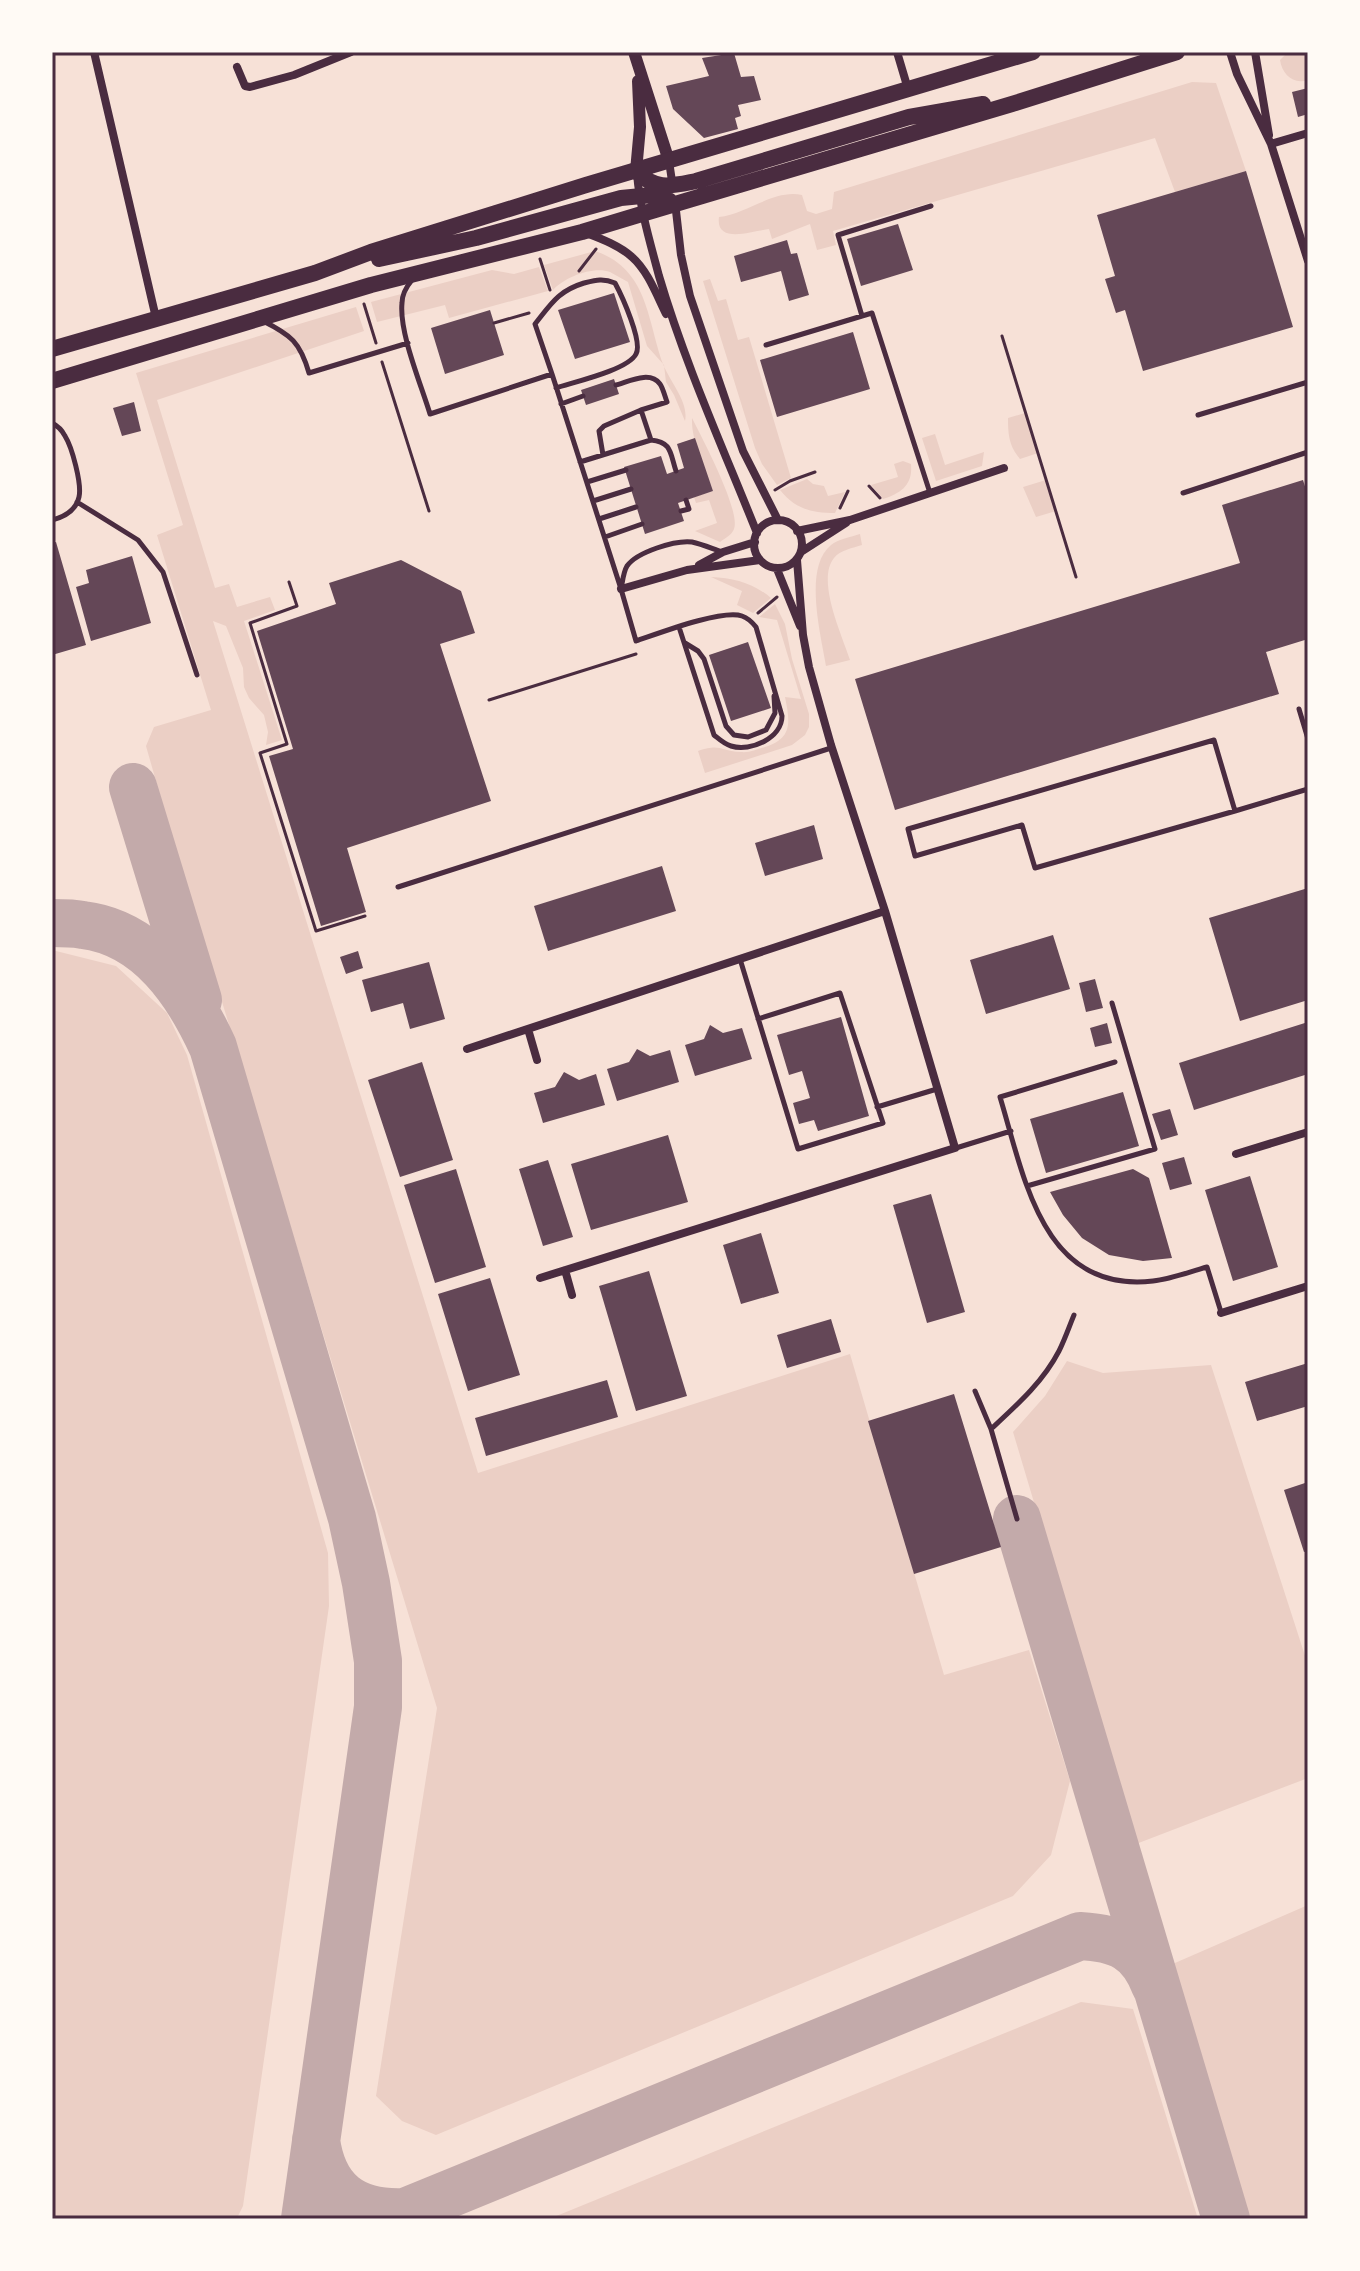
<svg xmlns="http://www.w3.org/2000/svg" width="1360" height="2271" viewBox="0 0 1360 2271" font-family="'IBM Plex Sans',sans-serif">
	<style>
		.green { fill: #ebcfc5 }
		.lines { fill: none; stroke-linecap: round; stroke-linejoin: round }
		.taxiway { stroke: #c3aaaa; stroke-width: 48 }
		.building { fill: #644757 }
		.path { stroke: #4a2c40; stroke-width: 3 }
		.service { stroke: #4a2c40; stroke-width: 5 }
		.minor { stroke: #4a2c40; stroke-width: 8 }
		.tertiary { stroke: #4a2c40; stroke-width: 12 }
		.primary { stroke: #4a2c40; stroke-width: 16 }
		.neatline { fill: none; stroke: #4a2c40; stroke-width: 3 }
	</style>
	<rect width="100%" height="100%" fill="#f7e1d7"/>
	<path class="green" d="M1288,52H1308V80C1293,85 1282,74 1280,60Z
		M1192,82L1216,83L1246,171L1175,192L1155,138L833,231L836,245L817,250L810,224L772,239L769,229C753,231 715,245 719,217C747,214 774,189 802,195L807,211L816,214L832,209L834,192Z
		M595,251C648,269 647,319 663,364C670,382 689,402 685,421L674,395L666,382L664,365L647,346L628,282C622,279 616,275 610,272C593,266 565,277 553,290L544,265Z
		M539,267L548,291L449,318L445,305L377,322L371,302L492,270L514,274Z
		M710,279L718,301L726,299L738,340L749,337L791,478L777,485L762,464L755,448L703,281Z
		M356,307L364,331L157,400L215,588L229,584L237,607L270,597L275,610L244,621L282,740L266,745L268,732L264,715L249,698L244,687L243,668L226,626L213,621L478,1473L850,1354L944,1675L1029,1650L1070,1781L1051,1855L1013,1896L436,2135L402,2121L376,2096L437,1708L174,844L146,746L154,727L211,710L157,535L183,525L136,373Z
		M1025,413L1038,453L1020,459C1009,446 1008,435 1008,418Z
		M692,418C702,438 741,511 734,529C732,535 725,538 720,542L695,531L717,523L709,500L696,503L694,497L713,491C705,469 691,441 692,418Z
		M935,434L945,465L984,452L982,466L936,481L922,438Z
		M903,461L911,464C913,485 901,493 883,499L871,485L898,477L894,464Z
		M807,479L813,484L824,486L828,496L845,492L835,513C812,513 795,509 780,490Z
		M1046,480L1056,511L1036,517L1023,487Z
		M860,534L862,545C853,548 840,550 834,558C816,580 842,635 850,660L826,666C821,635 803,568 831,545C838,539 851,537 860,534Z
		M711,577C734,578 753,583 771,598L753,613L737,605L742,591Z
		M775,604L785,624L792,659L809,714V727L805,735L792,745L705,773L698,751C721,743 719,751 741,752C749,753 757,749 765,747C793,738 790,722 785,697L801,699L777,620L759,617Z
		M52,950L116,966L167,1013L187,1055L328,1553L329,1606L243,2206L238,2216L230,2219H52Z
		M1067,1361L1103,1373L1211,1365L1308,1665V1778L1136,1844L1013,1432L1045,1396Z
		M1308,1905V2219H1246L1168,1966Z
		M1081,2002L1133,2009L1198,2219H549Z"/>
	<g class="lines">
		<path class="taxiway" d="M133,787L198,1000
			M52,923C62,923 73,923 83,925C149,933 188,992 213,1047L352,1518L366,1583L378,1661V1707L305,2219
			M1017,1519L1226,2219
			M316,2140C323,2192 353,2214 404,2212
			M388,2219L1080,1936C1119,1938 1141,1948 1155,1985"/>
	</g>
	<path class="building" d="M734,53L741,77L754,76L761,100L738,105L741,116L735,118L738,129L704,138L673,109L666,86L709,76L702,58Z
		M1308,88V114L1298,117L1292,92Z
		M1246,171L1293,327L1143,371L1125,310L1116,313L1105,279L1115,276L1097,215Z
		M898,224L913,270L861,286L847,239Z
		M787,240L791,254L797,253L809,295L789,301L781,271L741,282L734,256Z
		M614,293L630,342L575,359L558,310Z
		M490,310L504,355L445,374L431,328Z
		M853,332L870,389L777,417L760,360Z
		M614,379L619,394L586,405L581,390Z
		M134,402L141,431L122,436L113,408Z
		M695,438L713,491L678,503L684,521L645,534L624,467L661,456L667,474L684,468L677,444Z
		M1303,480L1308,496V639L1266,652L1279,694L895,810L855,679L1240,563L1222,505Z
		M56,542L86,645L52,655V543Z
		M132,556L151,623L91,641L76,587L89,583L86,570Z
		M401,560L461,591L475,633L440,644L491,801L347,848L366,912L321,926L269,756L293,749L257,631L336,604L329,583Z
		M748,642L771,708L731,721L709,655Z
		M814,825L823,859L765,876L755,843Z
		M662,866L676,911L548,951L534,906Z
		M1308,888V1000L1240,1021L1209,918Z
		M1053,935L1070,989L986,1014L970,960Z
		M358,951L363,968L346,974L340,957Z
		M429,962L445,1019L410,1029L403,1003L371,1012L362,980Z
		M1095,979L1103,1008L1086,1012L1079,983Z
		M841,1017L869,1116L818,1131L814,1120L799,1124L793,1103L810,1098L802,1071L789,1075L777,1035Z
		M1308,1022V1074L1194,1110L1179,1063Z
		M1107,1023L1112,1043L1095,1047L1090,1028Z
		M710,1025L723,1033L742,1028L752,1059L695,1076L685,1045L704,1039Z
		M637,1049L650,1056L670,1050L679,1082L617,1101L607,1069L629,1062Z
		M422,1062L453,1160L400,1177L368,1080Z
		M564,1072L579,1080L596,1074L605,1105L543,1123L534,1093L555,1087Z
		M1123,1092L1139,1146L1046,1173L1030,1119Z
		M1170,1109L1178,1135L1161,1140L1152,1114Z
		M668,1135L688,1202L591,1230L571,1164Z
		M1184,1157L1192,1184L1170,1190L1162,1163Z
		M548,1160L573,1237L543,1246L519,1169Z
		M456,1169L486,1267L435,1283L404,1185Z
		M1133,1169L1149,1178L1172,1258L1143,1261L1109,1255L1082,1238L1063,1215L1050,1192Z
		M1250,1176L1278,1267L1233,1281L1205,1190Z
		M931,1194L965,1312L927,1323L893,1205Z
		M761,1233L779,1293L741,1304L723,1245Z
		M649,1271L687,1396L636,1411L599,1286Z
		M490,1278L520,1375L468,1391L438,1294Z
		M831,1319L841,1352L787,1368L777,1335Z
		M1308,1363V1406L1257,1421L1245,1382Z
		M607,1380L618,1417L486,1456L475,1418Z
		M954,1394L1001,1547L914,1574L868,1421Z
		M1308,1482V1551L1304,1552L1284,1490Z"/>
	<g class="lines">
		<path class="path" d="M540,259L550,290
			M579,271L596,249
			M364,304L376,343
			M494,323L529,313
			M1002,336L1076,577
			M382,362L429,511
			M869,486L880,498
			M775,490L790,481L815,472
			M840,508L848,491
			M289,582L297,606L250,623L287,744L260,753L316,931L365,916
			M758,613L777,597
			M489,700L636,654"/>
		<path class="service" d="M412,280C407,286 402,294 402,303C399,333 421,384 430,414L552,374L621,589L636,641C657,634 722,609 742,616C748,618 752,622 756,627L782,716C782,738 751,752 731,746C724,744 719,739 714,735L679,627
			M862,316L838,235L931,206
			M263,321C291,335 300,342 309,373L408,343
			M766,345L872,313L930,493
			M552,374L535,324C551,304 558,291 584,283C596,280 603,278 615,283C622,296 643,342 636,354C628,370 574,382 556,388
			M616,385C628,382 650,370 660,384C663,388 665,397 667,402L641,410L651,440
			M561,404L583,396
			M1198,415L1308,382
			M52,423C58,426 62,430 65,436C72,447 82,484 79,497C76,510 64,517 52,520
			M603,455L599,431L604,426L641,410
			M580,462L651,440C672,442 670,453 676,471
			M587,482L626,470
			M1183,493L1308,452
			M593,501L631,489
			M77,502L138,540L163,572L197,675
			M681,511L689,509L686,500
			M599,519L636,507
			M605,537L642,524
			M622,584C623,578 624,571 627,566C637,552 675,540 692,542C702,544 713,549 722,552
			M685,643L698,651L704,659L726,726L734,735L748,737L766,730L775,713L774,696
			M1299,709L1308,739
			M1235,811L1035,868L1022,825L915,856L908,829L1214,740L1235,811L1308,789
			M398,887L831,748
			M740,959L798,1149L883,1123L840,993L758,1019
			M1115,1062L1000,1097C1024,1176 1042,1294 1153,1281C1171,1279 1189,1272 1207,1267L1221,1312
			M877,1107L937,1089
			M956,1148L1011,1131
			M1027,1186L1155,1149L1112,1003
			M975,1391L991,1429
			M1017,1519L991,1429C1017,1405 1043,1382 1059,1351C1065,1339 1069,1327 1074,1315"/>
		<path class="minor" d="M94,52L156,318
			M897,52L908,89
			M1230,52L1237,74L1271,144L1308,261
			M1255,52L1269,135
			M237,67L245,86L250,87L294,75L351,52
			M1271,144L1308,133
			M669,161L673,188
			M637,174C640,209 650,242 659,276C685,364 723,448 757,533
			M675,202L681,255L690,296L743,451L778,520
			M586,233C602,239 620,246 632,257C648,271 657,296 666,314
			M754 544a24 24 0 1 1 48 0a24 24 0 1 1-48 0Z
			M797,531L850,520L1004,468
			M801,552L846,523
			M699,565L723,552L755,542
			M777,569L800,626
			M621,589L687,570L760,560
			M528,1029L537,1060
			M467,1049L885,911
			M1236,1154L1308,1132
			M565,1270L572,1295
			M540,1278L955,1148L885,911L831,745L809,667L803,635L797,560
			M1221,1313L1308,1286"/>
		<path class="tertiary" d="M634,52L669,161
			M636,171L640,127L638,81"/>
		<path class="primary" d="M636,171C656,191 671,186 696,181L909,117L983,104
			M379,259L476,238L621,198L652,195L662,196L670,201
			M52,349L315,273L371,252L586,185L1033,52
			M52,381L371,285L582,232L645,213L1012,104L1177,52"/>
	</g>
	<rect width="1360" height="2271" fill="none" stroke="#fffaf5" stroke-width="108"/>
	<rect x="54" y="54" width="1252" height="2163" class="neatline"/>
</svg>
